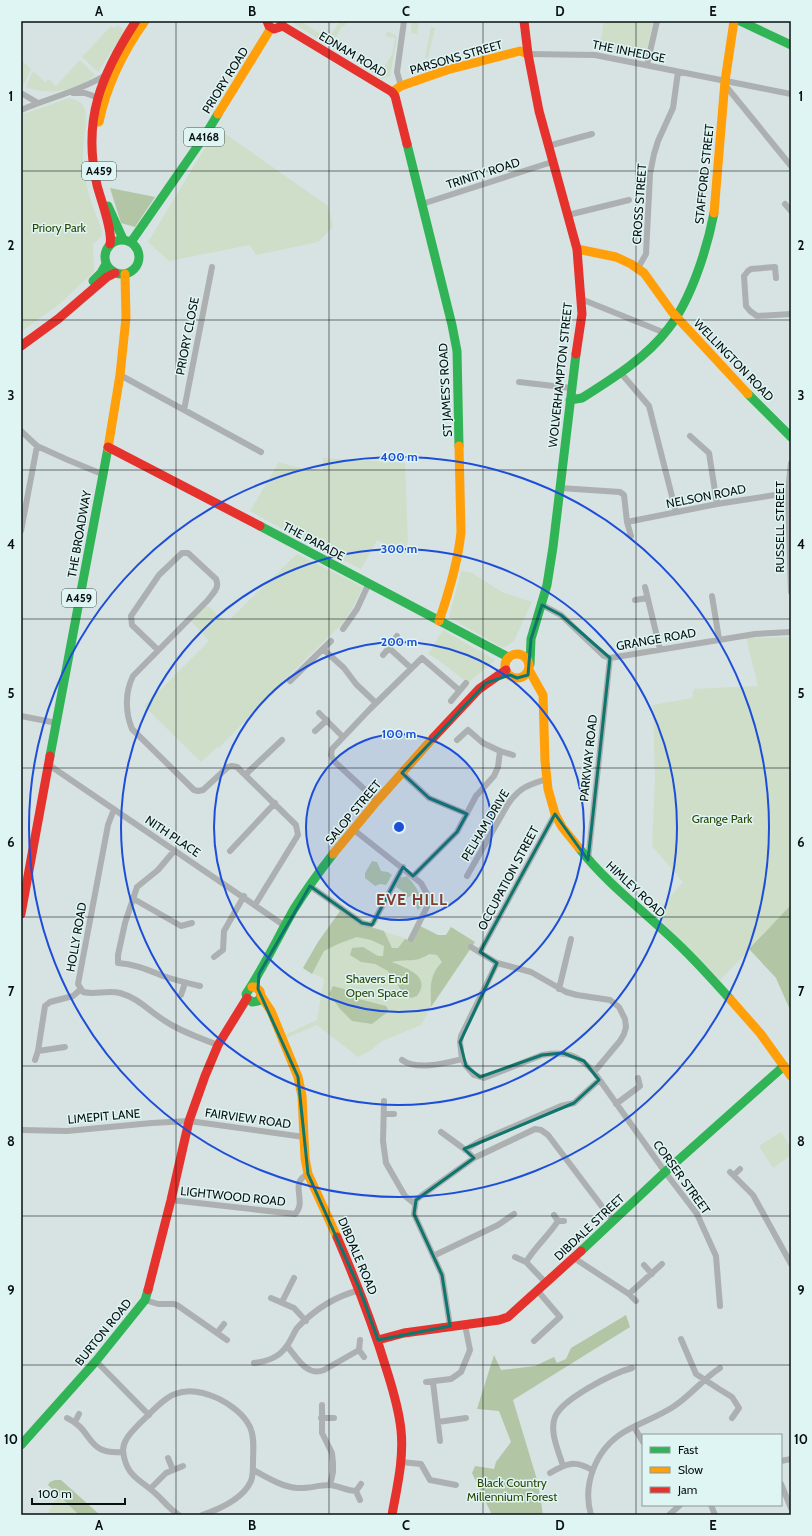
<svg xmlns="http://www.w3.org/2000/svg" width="812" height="1536" viewBox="0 0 812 1536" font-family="Cabin,sans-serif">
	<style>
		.green { fill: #cedec9 }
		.forest { fill: #b2c6a5 }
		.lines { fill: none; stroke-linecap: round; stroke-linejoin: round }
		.street { stroke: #acb0b1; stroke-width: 6 }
		.fast { stroke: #30b455; stroke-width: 9 }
		.slow { stroke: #ff9f0a; stroke-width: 9 }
		.jam { stroke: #e5322d; stroke-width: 9 }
		.marked { fill: none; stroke: #0f766e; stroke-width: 3; stroke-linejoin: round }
		.grid { fill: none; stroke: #091010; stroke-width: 1; stroke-opacity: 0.55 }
		.ring { fill: none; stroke: #1d4ed8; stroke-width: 2 }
		.labels { text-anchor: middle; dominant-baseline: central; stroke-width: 3; stroke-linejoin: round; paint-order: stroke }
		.shield { fill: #dff5f4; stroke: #495554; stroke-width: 1 }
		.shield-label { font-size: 11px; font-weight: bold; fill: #091010 }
		.street-label { font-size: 12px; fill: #091010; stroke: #dff5f4 }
		.park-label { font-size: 12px; fill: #2c4400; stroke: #dff5f4 }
		.district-label { font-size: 16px; font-weight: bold; letter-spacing: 1px; fill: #833c30; stroke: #dff5f4 }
		.centre { fill: #1d4ed8; stroke: #dff5f4; stroke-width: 2 }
		.ring-label { font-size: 12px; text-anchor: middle; font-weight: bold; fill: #1d4ed8; stroke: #dff5f4; stroke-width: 3; stroke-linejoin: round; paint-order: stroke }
		.neatline { fill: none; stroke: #091010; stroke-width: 1.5 }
		.grid-label { font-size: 13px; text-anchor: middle; font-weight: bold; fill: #091010 }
	</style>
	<rect width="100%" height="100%" fill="#d7e2e2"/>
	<path class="green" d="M292,21H301L328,39L340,21H346L345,25L341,28L336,37H333L328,45L295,24Z
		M412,21H419L417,34L411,33Z
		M604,21H653L647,50C643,53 642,56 635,56L601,49L600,47Z
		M118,25L124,30L122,35L98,72L82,57L111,26L115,28Z
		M431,27L435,28L428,58H425Z
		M388,31L397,37L390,76L382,79L367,69L368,66L383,75L387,70L384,67L392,55L395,38L385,36Z
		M655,52L663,53L662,63L656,59Z
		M21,60L31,69L23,86L21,85Z
		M80,60L95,75C77,91 48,96 26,87L33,71L45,82L49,79L56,86Z
		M69,98C76,100 83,102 85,110C88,122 82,144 83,157C83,182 93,207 102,231L101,237L93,244L94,272L58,305L21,332V115Z
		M217,128L328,206L333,227L318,242L256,255L250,245L169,261L148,242Z
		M323,458L405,463L408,542L405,554L377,540L361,569L301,539L250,511L279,462L291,466L323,471Z
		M297,554L363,587L352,609L342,624L283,681L219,748L217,747L201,762L144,706L209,641L191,621L206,606L211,608L218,616L228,621Z
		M461,571L472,573L502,592L532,602L514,641L503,648L449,617Z
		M443,630L495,660L468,683L437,659L428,654Z
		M791,637V941L749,950L720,980L655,914L683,882L652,846L655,779L653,705L692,698L694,689L758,686L746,638Z
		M364,925L413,941L420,926L438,935H446L451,927L475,942L431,1007L421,1025L382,1041L370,1051L358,1057L317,1025L286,1038L285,1035L317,1020L324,979L303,968L318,942Z
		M781,1132L791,1148V1155L773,1168L759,1146Z
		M58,1495L79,1515H47Z"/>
	<path class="forest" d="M110,188L155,197L135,227L121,223Z
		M372,861L377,862L381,871L388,872L392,875L386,885L380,884L375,886L365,878V873Z
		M407,876C415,885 422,894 421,907L418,910L415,904L416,903L412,895L407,898L402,891L396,887L400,878Z
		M791,905V1012L776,978L749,949Z
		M340,911L364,925L384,931L392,948H398L405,939L413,941L420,926L438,935H446L451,927L475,942L431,1007C431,988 428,977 442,962L437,955L429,954C414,964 409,958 392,962C406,968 432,976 417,996L411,998L402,993L396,981L388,971L375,964L361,962L350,955L352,948L363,947L378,956H383L384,946L371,940L357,937L338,944L324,951L312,974L303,968L318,942Z
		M333,986L344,989L359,999L386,1006L389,1011L372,1024L352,1021L340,1009L329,994Z
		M626,1315L630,1327L513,1400L538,1483L543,1515H492L472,1473L475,1466L494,1469L496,1462L511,1442L499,1411L477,1409L494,1355L501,1370L535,1366L554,1357L557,1363L566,1359L571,1348Z
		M55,1480H61L100,1515H79L48,1485L50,1482Z"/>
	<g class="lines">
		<path class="street" d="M528,54L595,55L791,94
			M647,65L657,21
			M725,85L791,166
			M401,86L397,72L404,21
			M21,93L38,103
			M73,93H85L99,98
			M21,110C48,98 78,92 104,76
			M548,146L592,134
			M422,204L552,162
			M785,204L791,211
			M568,215L629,200
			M638,268L646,254L650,174L654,154L658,141L673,108L678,72
			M776,278L775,267L751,269L748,271L744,276L746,306L750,311L757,316L791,314
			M581,299L665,333
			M620,372L649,406L676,512
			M120,375L261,452
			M519,382L571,388
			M184,410L212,267
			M21,431L37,446L68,460L102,474
			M690,436L709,453L717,504
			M791,463L788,493L791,592
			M560,488L620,492L624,495L627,522L631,536
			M627,522L717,504L788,493
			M21,531L37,446
			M645,587L660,649
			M712,596L719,639
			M635,600L647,598
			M542,605L561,615L604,656L610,658L755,634L791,632
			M343,629L357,609L369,583
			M389,648L397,636
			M323,649L344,668L356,684L376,703
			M158,650L132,625L131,616L159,575L182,553H188L216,579C220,588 213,593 208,600L133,676C125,692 125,712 132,729L194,790L198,791L203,790L228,767L232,766L237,767L296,825L298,835L255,905
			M383,655L389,648L411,668
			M290,681L331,641
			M451,701L466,683
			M319,713L343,737
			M21,716L57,723
			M315,731L327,720
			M500,751L513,755
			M49,765L285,926
			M402,773L429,798L467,814
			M246,774L282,740
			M377,801L334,761L331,755L332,749L370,709L422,658L459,690
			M114,809L108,825L78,984L83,992C94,995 108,990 120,993C138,998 147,1009 162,1019C179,1031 200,1038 218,1045
			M354,830L421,883L427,894V907L411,939
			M174,851L158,870L137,887L125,923L118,955V963C135,964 148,970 163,976C175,980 187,983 200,986
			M230,851L275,803
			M588,860L610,658
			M413,876L457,832L476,796L494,776L498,767L500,751L483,743L468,730L457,740
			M467,876L508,804C520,787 528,785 547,779
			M310,886L362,923L370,925L373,923L403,867
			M132,898L181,926L192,923
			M471,947L497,963L531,972L566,992L577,995L610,1000L619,1007L625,1019L626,1027L624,1034L620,1041L594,1072
			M480,952L555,814
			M214,957L223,950L224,931L244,896
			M497,963L461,1036L460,1042L462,1059L466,1066L474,1075L484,1078L542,1055C567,1051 577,1054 594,1072L665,1172L697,1214L716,1256L720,1306
			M559,989L571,939
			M181,995L185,983
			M65,1047L38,1051L45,1006L50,1002L73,996L81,989
			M35,1060L38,1051
			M402,1060C417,1071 446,1063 462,1059
			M384,1101L383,1141L386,1163L405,1196L415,1204
			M616,1104L640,1086L638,1078
			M384,1114H394
			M21,1130L67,1131L152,1123L189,1121L304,1137
			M441,1132L467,1151L474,1158
			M465,1150L480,1141L561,1106L574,1103L599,1080
			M730,1172L753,1195L791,1264
			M734,1175L740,1169
			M171,1200L295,1214C308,1202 288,1183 308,1174
			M554,1215L558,1221H564
			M433,1256L498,1225L514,1214
			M515,1257L526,1262L546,1283
			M574,1258L629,1294L636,1301
			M526,1262C535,1247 549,1235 558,1221
			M644,1265L652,1274
			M629,1294L662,1264
			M271,1298L294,1308L306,1321
			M145,1300L158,1304H174L177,1305L227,1340
			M282,1302L294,1278
			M450,1326L442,1275L414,1214L416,1200L421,1196L474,1158L535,1129L541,1130L548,1135L613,1221
			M217,1333L224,1324
			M681,1339L696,1374L719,1389L732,1397L739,1408L732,1418
			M360,1340L359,1350L364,1357
			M534,1341L560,1317L537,1290
			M287,1346C297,1358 307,1377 324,1370L359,1350
			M96,1361L149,1415
			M254,1363C266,1362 279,1357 286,1347C291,1341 293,1334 297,1328C314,1310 336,1296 360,1290
			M426,1382L451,1379L461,1372L470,1350L465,1325
			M433,1382L440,1441
			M322,1405V1433L332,1453L333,1463V1472L330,1485
			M67,1418C94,1430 85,1455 123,1452
			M321,1418H334
			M75,1422L79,1414
			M438,1422L466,1418
			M634,1427L643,1442
			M168,1458L173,1470
			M781,1461L791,1459
			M401,1462L421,1464L430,1480L456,1485
			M563,1466C559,1452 549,1432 555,1417C562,1399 613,1373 632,1368
			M253,1470C267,1477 282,1487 297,1488C308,1489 318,1485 329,1485C337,1485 347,1491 356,1491
			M550,1473C567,1463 575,1460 592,1470
			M781,1484L791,1508
			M150,1489L166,1473L183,1466
			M360,1500L356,1491L361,1484
			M711,1505L715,1515
			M179,1515C170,1510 163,1500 155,1493C139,1479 126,1476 123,1451C123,1439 133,1431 140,1423C150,1414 162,1399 175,1394C199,1384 239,1404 250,1427C255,1438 253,1451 253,1463C253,1469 253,1476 251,1481C243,1499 220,1509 202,1515
			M591,1515C582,1484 596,1449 624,1432C640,1423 657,1417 673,1407C690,1396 703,1379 720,1368
			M669,1515L680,1505"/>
		<path class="fast" d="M740,21L791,45
			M407,144L452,325L457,351L459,446
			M108,206L123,239
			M105 257a17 17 0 1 1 34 0a17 17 0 1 1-34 0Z
			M131,242L204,137L218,114
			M93,281L101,273L106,264
			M748,394L791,437
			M570,400L582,398C612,379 646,358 668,329C691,300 707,249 714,213
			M260,526L508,657
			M530,664L531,639L547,585L553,547L576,354
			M50,756L108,448
			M579,848C607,884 645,912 678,944C696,961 713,980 730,999
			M261,996L258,1001L252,1002L247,998L246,994C264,967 278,937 294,909C306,890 319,872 333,854
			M581,1251L665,1172L784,1066
			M21,1445L96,1361L145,1300L148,1290"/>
		<path class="slow" d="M392,92L401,86L447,70L520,51L528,54
			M218,114L271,28
			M99,122C107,84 123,52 145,21
			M714,213L725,81L734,21
			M577,249L616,257L631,264L644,273L672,312L748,394
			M108,448L120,375L126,318L125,274
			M439,621C449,592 458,563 461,532L459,446
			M505 666a12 12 0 1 1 24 0a12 12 0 1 1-24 0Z
			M529,670L543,695L545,761L548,789L555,814L562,827L579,848
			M333,854L377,801L433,738
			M252,987H255L260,991L261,996L271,1011L298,1077L302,1096L305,1158L308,1174L337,1237
			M730,999L760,1033L791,1076"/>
		<path class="jam" d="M267,21L269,26L274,29L280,27L282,21
			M524,21L528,54L539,111L577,249L582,314L576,354
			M281,25L392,92L395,96L407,144
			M110,244C113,230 101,201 97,185C82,120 101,75 136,21
			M21,346L58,319L107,277L115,273
			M108,447L260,526
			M433,738L479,689L506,670
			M21,914L50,756
			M337,1237C356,1281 373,1325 387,1371C393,1390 399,1410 401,1430C404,1459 397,1487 392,1515
			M148,1290L171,1200L189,1121L205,1076L218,1045L247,998
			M378,1340L404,1333L499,1320L508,1317L581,1251"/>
	</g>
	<path class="marked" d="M542,605L561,615L610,658L588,860L555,814L480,952L497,963L460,1042L466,1066L480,1077L542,1055L563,1053L584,1061L599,1080L574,1103L464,1149L474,1158L416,1200L414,1214L442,1275L450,1326L378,1340L360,1290L308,1174L298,1077L258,989L259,974L310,886L362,923L372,925L403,867L413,876L457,832L467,814L429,798L402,773L486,683L510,675L517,678L528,675L531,639Z"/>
	<path class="grid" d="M176,21V1515M329,21V1515M483,21V1515M636,21V1515M21,171H791M21,320H791M21,470H791M21,619H791M21,768H791M21,917H791M21,1066H791M21,1216H791M21,1365H791"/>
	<circle cx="399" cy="827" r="93" fill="#1d4ed8" fill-opacity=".12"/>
	<g class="ring">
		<circle cx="399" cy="827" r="93"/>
		<circle cx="399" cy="827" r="185"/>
		<circle cx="399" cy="827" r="278"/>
		<circle cx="399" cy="827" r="370"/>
	</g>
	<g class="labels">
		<g class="shield">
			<rect x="184" y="128" width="40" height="18" rx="3"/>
			<rect x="82" y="162" width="34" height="18" rx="3"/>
			<rect x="62" y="589" width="34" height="18" rx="3"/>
		</g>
		<g class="shield-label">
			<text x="204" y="137">A4168</text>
			<text x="99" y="171">A459</text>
			<text x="79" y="598">A459</text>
		</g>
		<g class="street-label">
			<text transform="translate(629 51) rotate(11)">THE INHEDGE</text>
			<text transform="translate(353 54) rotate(31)">EDNAM ROAD</text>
			<text transform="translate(456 57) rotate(-16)">PARSONS STREET</text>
			<text transform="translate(225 80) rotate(-58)">PRIORY ROAD</text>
			<text transform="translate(483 173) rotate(-18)">TRINITY ROAD</text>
			<text transform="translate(704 174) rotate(-84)">STAFFORD STREET</text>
			<text transform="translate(639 204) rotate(-86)">CROSS STREET</text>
			<text transform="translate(187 336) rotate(-79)">PRIORY CLOSE</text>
			<text transform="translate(734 360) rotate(46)">WELLINGTON ROAD</text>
			<text transform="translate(560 375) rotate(-84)">WOLVERHAMPTON STREET</text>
			<text transform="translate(445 390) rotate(-93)">ST JAMES'S ROAD</text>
			<text transform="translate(706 496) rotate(-11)">NELSON ROAD</text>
			<text transform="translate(779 527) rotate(-90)">RUSSELL STREET</text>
			<text transform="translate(79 534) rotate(-80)">THE BROADWAY</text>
			<text transform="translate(314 541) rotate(28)">THE PARADE</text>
			<text transform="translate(656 639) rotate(-10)">GRANGE ROAD</text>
			<text transform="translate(588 758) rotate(-84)">PARKWAY ROAD</text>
			<text transform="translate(353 812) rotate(-50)">SALOP STREET</text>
			<text transform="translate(485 825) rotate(-59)">PELHAM DRIVE</text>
			<text transform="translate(173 836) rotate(34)">NITH PLACE</text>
			<text transform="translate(508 878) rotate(-62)">OCCUPATION STREET</text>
			<text transform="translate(636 889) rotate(43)">HIMLEY ROAD</text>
			<text transform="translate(76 937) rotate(-80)">HOLLY ROAD</text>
			<text transform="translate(104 1116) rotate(-5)">LIMEPIT LANE</text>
			<text transform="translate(248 1118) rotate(8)">FAIRVIEW ROAD</text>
			<text transform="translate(682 1177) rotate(54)">CORSER STREET</text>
			<text transform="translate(233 1196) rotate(6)">LIGHTWOOD ROAD</text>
			<text transform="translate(589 1227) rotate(-43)">DIBDALE STREET</text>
			<text transform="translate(358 1256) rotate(67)">DIBDALE ROAD</text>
			<text transform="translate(103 1332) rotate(-51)">BURTON ROAD</text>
		</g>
		<g class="park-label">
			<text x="59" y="227">Priory Park</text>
			<text x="722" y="818">Grange Park</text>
			<text x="377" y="978">Shavers End<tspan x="377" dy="14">Open Space</tspan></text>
			<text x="512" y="1482">Black Country<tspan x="512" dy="14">Millennium Forest</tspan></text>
		</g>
		<g class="district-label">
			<text x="412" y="899">EVE HILL</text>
		</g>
	</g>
	<circle cx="399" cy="827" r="6" class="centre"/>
	<g class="ring-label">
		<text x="399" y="461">400 m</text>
		<text x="399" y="553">300 m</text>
		<text x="399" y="646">200 m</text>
		<text x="399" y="738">100 m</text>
	</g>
	<rect width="812" height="1536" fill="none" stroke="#dff5f4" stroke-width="44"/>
	<rect x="642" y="1434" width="140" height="72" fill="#dff5f4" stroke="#899999"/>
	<rect x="650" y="1447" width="20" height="6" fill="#30b455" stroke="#899999"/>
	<text x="678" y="1454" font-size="12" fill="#091010">Fast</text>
	<rect x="650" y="1467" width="20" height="6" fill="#ff9f0a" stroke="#899999"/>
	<text x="678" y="1474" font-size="12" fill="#091010">Slow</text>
	<rect x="650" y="1487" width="20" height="6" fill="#e5322d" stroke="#899999"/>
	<text x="678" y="1494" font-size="12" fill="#091010">Jam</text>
	<path d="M32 1498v6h93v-6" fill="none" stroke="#091010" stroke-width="2"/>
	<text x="38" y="1498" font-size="12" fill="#091010" stroke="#dff5f4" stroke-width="3" paint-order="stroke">100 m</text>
	<rect x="22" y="22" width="768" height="1492" class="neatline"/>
	<g class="grid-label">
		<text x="99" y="16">A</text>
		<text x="252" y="16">B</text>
		<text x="406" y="16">C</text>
		<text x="560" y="16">D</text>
		<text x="713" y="16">E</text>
		<text x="11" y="101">1</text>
		<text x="801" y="101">1</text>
		<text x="11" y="250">2</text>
		<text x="801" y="250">2</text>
		<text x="11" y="400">3</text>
		<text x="801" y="400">3</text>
		<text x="11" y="549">4</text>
		<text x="801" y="549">4</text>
		<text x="11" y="698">5</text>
		<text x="801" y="698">5</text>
		<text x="11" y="847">6</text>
		<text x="801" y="847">6</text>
		<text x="11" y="996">7</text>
		<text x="801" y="996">7</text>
		<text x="11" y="1146">8</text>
		<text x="801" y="1146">8</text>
		<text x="11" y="1295">9</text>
		<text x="801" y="1295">9</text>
		<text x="11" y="1444">10</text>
		<text x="801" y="1444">10</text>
		<text x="99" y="1530">A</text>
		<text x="252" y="1530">B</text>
		<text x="406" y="1530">C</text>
		<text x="560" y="1530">D</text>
		<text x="713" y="1530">E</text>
	</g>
</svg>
